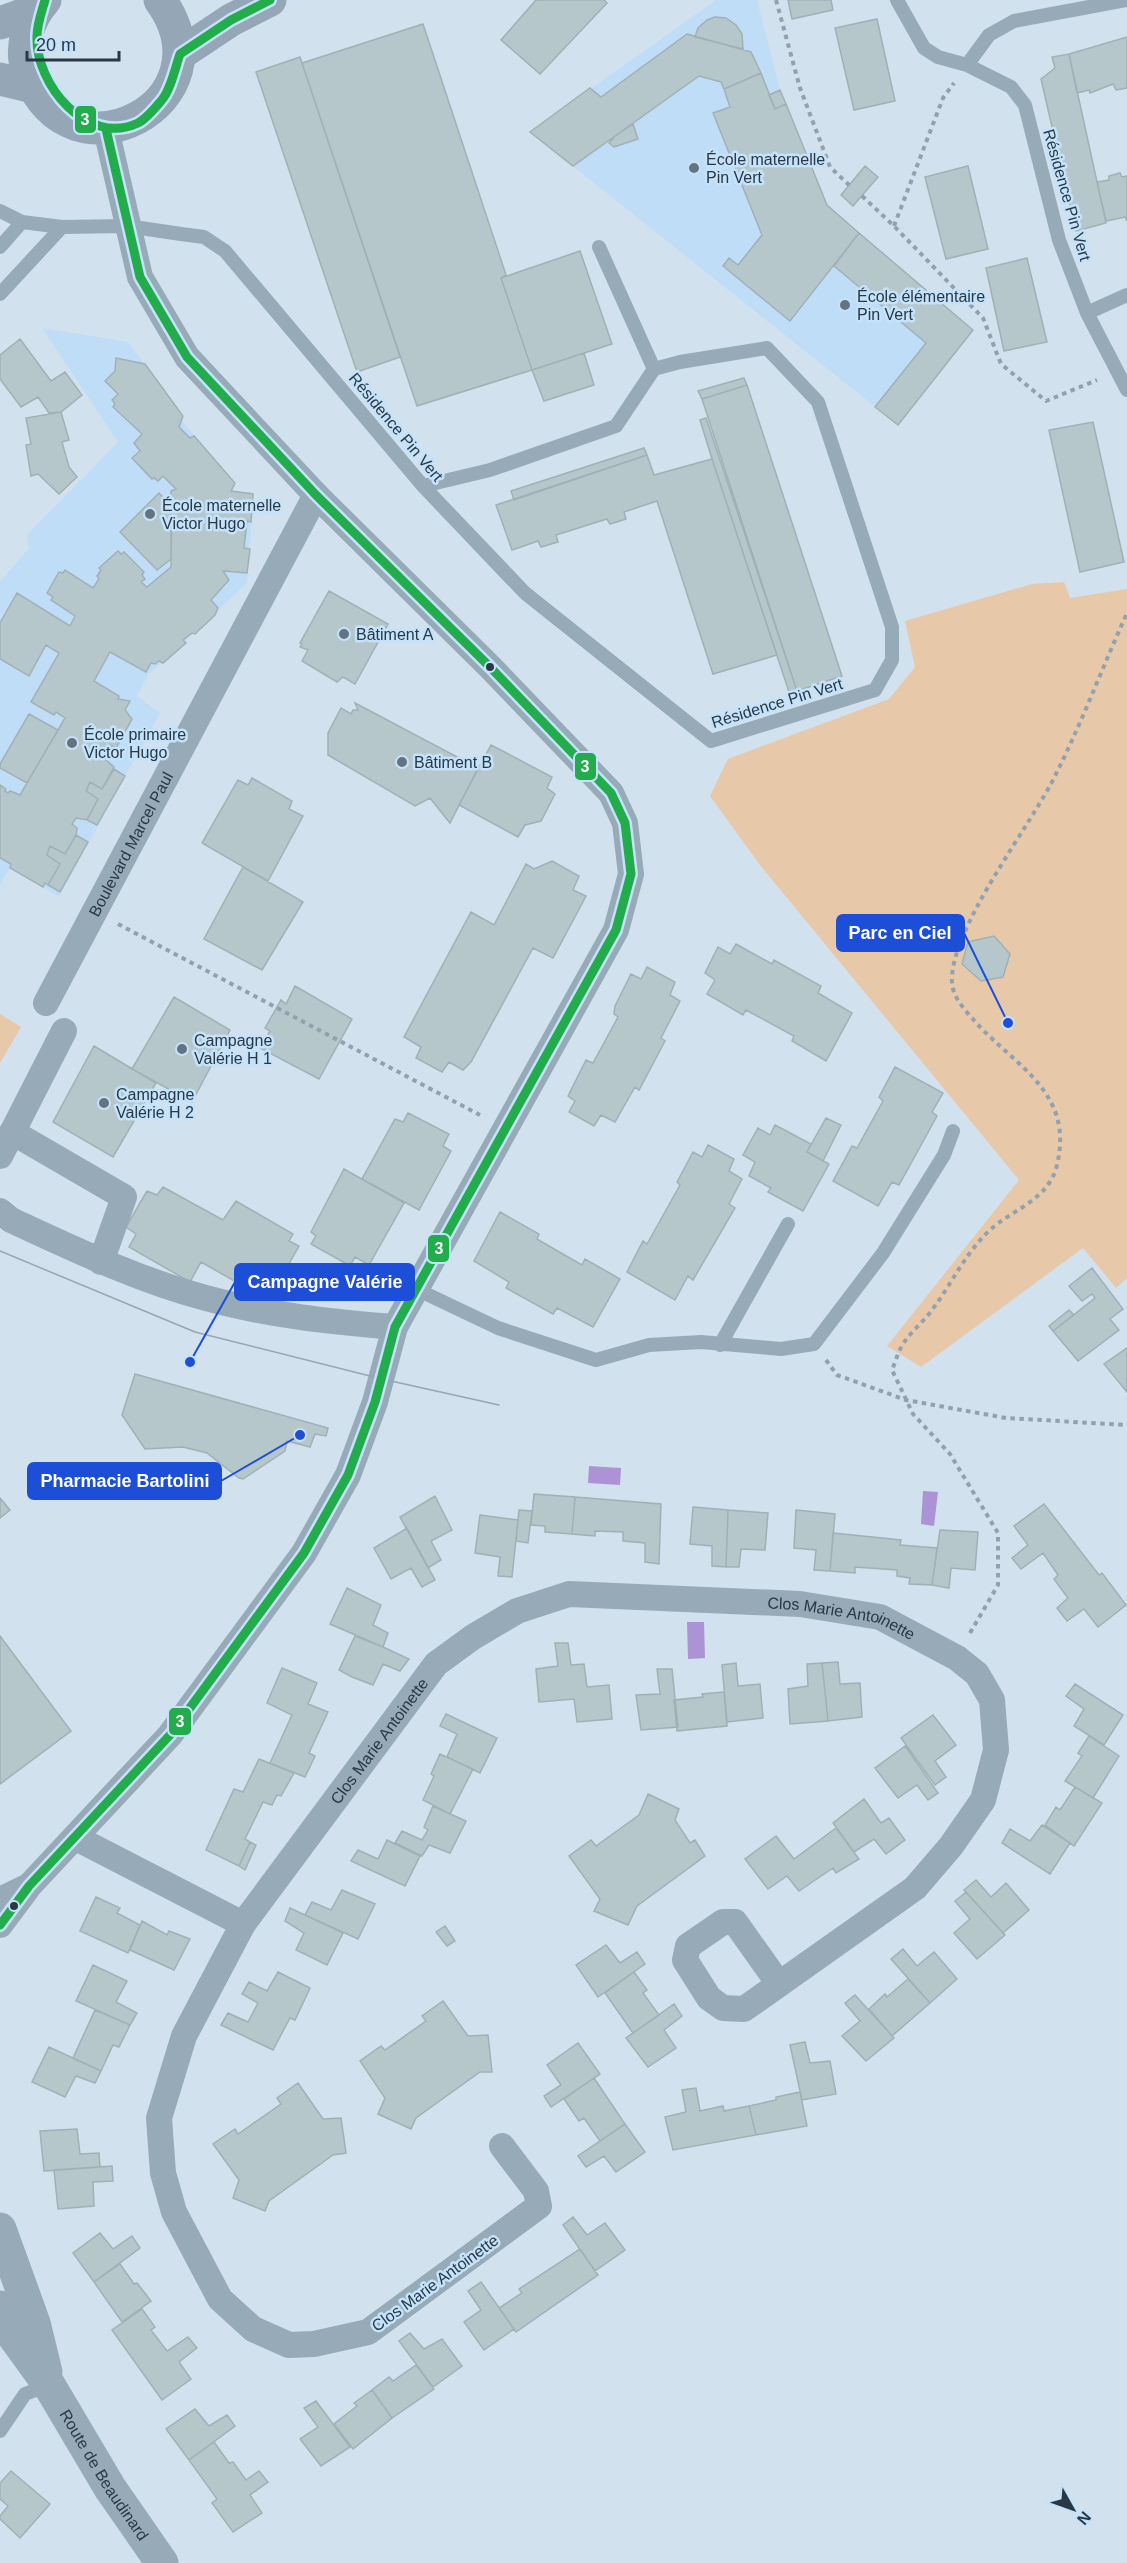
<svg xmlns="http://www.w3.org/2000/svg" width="1127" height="2563" viewBox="0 0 1127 2563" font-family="Arial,sans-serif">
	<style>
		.built { fill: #bfddf7 }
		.green { fill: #e7c8a9 }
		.water { fill: #ac93d6 }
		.building { fill: #b6c7cc; stroke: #a0b1b6; stroke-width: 1.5 }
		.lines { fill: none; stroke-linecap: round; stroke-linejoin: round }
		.path { stroke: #92a1ad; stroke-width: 4; stroke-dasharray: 4.5 4.5; stroke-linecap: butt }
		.service { stroke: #97aab7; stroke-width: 14 }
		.minor { stroke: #97aab7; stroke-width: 26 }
		.tertiary { stroke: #97aab7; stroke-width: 33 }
		.secondary { stroke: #95a7b7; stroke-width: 33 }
		.tram { stroke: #96a6b2; stroke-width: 1.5 }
		.bus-1-casing { stroke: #c5e2fb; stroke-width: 14 }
		.bus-1 { stroke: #22ac4c; stroke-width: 9 }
		.poi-dot { fill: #647380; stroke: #c5e2fb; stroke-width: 2 }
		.bus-dot { fill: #293844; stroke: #c5e2fb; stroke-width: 2 }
		.labels { text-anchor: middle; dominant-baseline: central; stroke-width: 5; stroke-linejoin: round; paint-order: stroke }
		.poi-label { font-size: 16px; fill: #293844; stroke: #c5e2fb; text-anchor: start }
		.street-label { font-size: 16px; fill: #293844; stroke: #c5e2fb }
		.leader { fill: none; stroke: #1d4ed8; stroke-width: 2 }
		.callout-dot { fill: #1d4ed8; stroke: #c5e2fb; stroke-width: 2 }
		.callout { fill: #1d4ed8; stroke: #1d4ed8; stroke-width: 2 }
		.callout-label { font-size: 18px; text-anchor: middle; font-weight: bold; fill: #fff }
		.line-badge { stroke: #c5e2fb; stroke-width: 2 }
		.badge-label { font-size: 16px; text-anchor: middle; font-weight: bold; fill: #fff }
	</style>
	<rect width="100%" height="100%" fill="#d2e1ee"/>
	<path class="built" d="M716,0H757L780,90L827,205L973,330L898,425L530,132Z
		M42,328L128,342L183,416V422L235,483L233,491L254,493L247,583L148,675L137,696L160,713L59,897L10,868L0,885V582L29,548L27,535L118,442Z"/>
	<path class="green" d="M1064,582L1070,598L1127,589V1278L1116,1288L1083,1248L921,1367L887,1346L1019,1180L760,865L710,796L728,759L889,699L915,667L905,621L1032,584Z
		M0,1014L21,1027L0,1063Z"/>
	<path class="water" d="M589,1466L621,1468L620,1485L588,1483Z
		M923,1491L938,1492L934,1526L921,1524Z
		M687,1622H704L705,1658L688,1659Z"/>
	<path class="building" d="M536,0H604L607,3L540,74L501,40Z
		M788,0H831L833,10L792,19Z
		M715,17L726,18L736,25L742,34L743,49L695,37L698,28L707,20Z
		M877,19L895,101L854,110L835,28Z
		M423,24L506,275L501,278L532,370L417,406L302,63Z
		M687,34L751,52L761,73L724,89L721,82L699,76L573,166L530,132L590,88L601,97Z
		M1127,37V88L1116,90L1113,84L1090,93L1089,90L1077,93L1069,54Z
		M1069,54L1106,223L1076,231L1041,79L1055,68L1052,57Z
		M300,57L400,357L357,372L256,72Z
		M761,73L775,109L786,104L827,205L859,233L790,321L723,266L729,258L738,265L762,235L713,113L730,107L724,89Z
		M780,90L786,104L775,109L769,95Z
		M633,124L638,139L614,147L609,143L616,135Z
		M865,166L878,177L853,206L841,195Z
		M968,166L988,249L946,259L925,177Z
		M1120,173L1122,177L1127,176V221L1125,217L1106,221L1097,182L1109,180V176Z
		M859,233L973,330L898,425L875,407L926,343L834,266Z
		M580,251L612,344L532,370L501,278Z
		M1027,258L1047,342L1004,351L986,268Z
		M20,339L51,381L65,372L82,395L61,412L49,413L38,397L21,407L0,379V355Z
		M584,353L594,385L544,401L532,370Z
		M116,358L145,364L183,416L179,427L190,438L194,436L235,483L231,491L253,494L251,522L247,521L244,548L250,549L247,573L223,571L229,580L211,600L218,608L215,615L195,634L192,633L183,640L186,643L163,663L159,661L155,664L151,663L146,672L110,652L94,681L119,696L118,699L130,701L125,710L132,719L116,748L110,745L103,757L114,767L102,789L90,782L86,791L98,799L87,820L76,818L72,824L77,828L76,835L65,854L50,846L47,855L60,864L48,885L45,883L43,887L10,868L11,864L0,858V785L6,789L5,791L8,793L10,791L20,795L65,718L56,712L54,715L31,702L59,653L46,645L29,676L0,659V623L17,593L70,626L75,616L51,600L53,597L47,593L59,572L63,573L65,570L93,588L99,579L97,576L101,570L99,568L118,551L121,554L124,552L144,572L142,575L145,579L141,582L147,587L171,567V491L176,489L163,476L158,481L154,478L152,479L132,458L140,451L134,443L142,434L113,407L115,404L112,400L118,394L105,381L115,371Z
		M744,378L747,385L702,399L698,391Z
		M747,385L842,676L797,691L702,399Z
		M61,412L69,440L62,442L69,467L77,477L59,494L38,474L31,476L26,445L31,444L26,418Z
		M706,418L797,691L789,692L712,459L700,420Z
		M1093,422L1124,562L1080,572L1049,430Z
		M644,448L647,455L514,500L511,491Z
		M647,455L654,475L712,459L777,655L713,674L657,501L624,512L626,519L610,524L607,519L556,535L558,542L541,547L538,541L512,550L496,505Z
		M159,493L172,506L171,559L157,570L120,532Z
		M329,591L388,624L355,684L343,677L337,682L302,661L308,650L300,647L302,644L300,643Z
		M355,703L478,768L450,823L430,798L415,806L328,755V733L341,708L351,714L353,710H358Z
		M29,714L58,730L27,783L0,768V764Z
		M491,745L552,777L547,788L555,794L541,821L525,825L518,837L459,805Z
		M114,769L125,776L97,825L87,820L98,799L86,791L90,782L102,789Z
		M252,778L292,801L289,809L303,816L268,881L202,843L238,780L248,785Z
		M76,835L88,842L60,892L48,885L60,864L47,855L50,846L65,854Z
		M552,861L579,876L573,890L586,896L553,958L533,948L471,1062L463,1070L449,1062L442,1072L416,1058L421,1047L404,1037L471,912L494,925L526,864L534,869Z
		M243,867L303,902L262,970L204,939Z
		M994,936L1010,954L1003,977L981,981L962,964L968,942Z
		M736,944L772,964L774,960L821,986L818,993L852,1013L826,1061L792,1041L794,1036L746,1010L743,1015L707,994L715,980L705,973L718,947L730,954Z
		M647,967L675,982L670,995L680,1001L661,1038L665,1041L639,1090L635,1087L615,1122L601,1115L594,1126L569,1112L575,1101L568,1096L586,1060L593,1063L618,1017L614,1014L615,1006L631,974L641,979Z
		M295,986L352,1019L319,1079L260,1048L270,1031L265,1028L281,1000L286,1004Z
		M174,997L230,1030L192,1102L132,1069Z
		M94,1046L156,1083L113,1157L53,1122Z
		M895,1067L943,1093L932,1112L937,1116L899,1185L892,1182L878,1206L833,1181L852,1146L857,1148L883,1101L879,1097Z
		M408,1113L449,1134L443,1146L451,1151L419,1210L362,1179L395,1119L403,1122Z
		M826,1118L841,1125L823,1161L807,1152Z
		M775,1125L811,1144L807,1152L829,1164L803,1211L768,1192L771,1188L749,1176L755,1162L743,1155L758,1128L770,1135Z
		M708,1145L734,1159L729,1171L742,1179L729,1204L735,1208L693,1280L688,1276L675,1300L627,1272L643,1241L647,1244L680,1185L677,1182L693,1152L702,1157Z
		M344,1169L404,1203L369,1265L355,1257L350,1266L311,1244L316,1236L311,1232Z
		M163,1187L223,1220L236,1201L293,1234L289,1241L299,1246L277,1285L268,1280L259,1295L201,1262L190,1282L129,1247L136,1234L126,1227L147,1191L157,1195Z
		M500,1212L539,1234L537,1239L561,1253L582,1265L585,1259L620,1279L593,1327L557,1308L553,1314L506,1288L509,1282L474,1261Z
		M1092,1268L1123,1309L1110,1319L1119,1330L1078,1361L1053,1331L1095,1298L1092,1294L1082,1301L1069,1286Z
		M1069,1310L1074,1315L1053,1331L1049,1326Z
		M1127,1348V1392L1104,1364Z
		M135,1374L328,1428L326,1436L315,1434L310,1447L287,1441L285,1451L243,1479L239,1478L207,1453L183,1447L145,1449L122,1415Z
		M534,1494L575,1497L572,1534L545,1532V1526L531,1525Z
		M435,1496L452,1530L431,1541L441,1560L428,1568L400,1517Z
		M575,1497L661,1504L659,1564L645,1562V1543L623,1541V1532L595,1531V1536L572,1534Z
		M0,1498L10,1510L0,1518Z
		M1044,1504L1099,1575L1102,1573L1126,1605L1098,1627L1084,1609L1067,1621L1057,1608L1068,1598L1054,1579L1058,1575L1043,1553L1021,1569L1012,1558L1028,1545L1014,1526Z
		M693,1507L728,1510L726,1567L712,1566V1546L690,1544Z
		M519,1510L532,1511L528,1543L516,1541Z
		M728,1510L768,1513L765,1550L741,1549L739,1567H726Z
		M796,1510L835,1514L830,1571L814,1570L816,1550L794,1548Z
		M480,1515L518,1520L512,1577L498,1576L500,1557L475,1553Z
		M407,1528L435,1580L422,1587L411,1568L391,1579L374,1548Z
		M940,1530L978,1532L975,1570L951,1568L949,1588L932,1585Z
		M833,1533L901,1540L900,1545L937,1548L932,1585L909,1584L910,1578L897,1576V1570L855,1567V1573L830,1571Z
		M347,1588L381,1605L373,1625L388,1633L383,1647L330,1624Z
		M0,1636L71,1731L0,1784Z
		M355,1636L383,1647L409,1659L400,1671L383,1664L373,1685L352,1677L339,1670Z
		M555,1643H568L571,1665L584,1664L587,1687L609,1685L612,1719L577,1722L574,1699L539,1702L536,1669L558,1666Z
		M838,1662L840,1684L860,1683L862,1717L828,1721L822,1663Z
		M736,1663L738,1686L760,1684L763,1718L727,1722L722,1665Z
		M822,1663L828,1721L790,1724L788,1689L808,1686L807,1664Z
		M282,1668L317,1683L308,1704L328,1712L309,1753L315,1756L305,1777L270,1763L292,1715L267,1703Z
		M657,1669H672L678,1727L641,1730L636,1695L660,1694Z
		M1075,1684L1123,1715L1104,1745L1074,1726L1084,1709L1066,1696Z
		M724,1692L727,1726L677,1731L674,1700L703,1697L702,1694Z
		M446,1714L497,1738L480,1773L447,1757L457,1734L440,1726Z
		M933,1715L956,1745L935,1761L946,1777L935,1785L901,1738Z
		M1089,1736L1119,1756L1093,1798L1065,1781L1082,1756L1078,1753Z
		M905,1746L938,1793L928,1800L917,1785L898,1798L875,1768Z
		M440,1754L473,1769L450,1814L423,1800L434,1776L431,1774Z
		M259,1759L294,1773L281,1796L277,1795L272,1805L263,1802L245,1839L250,1842L239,1866L206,1850L234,1789L243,1792Z
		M1075,1787L1102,1803L1074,1846L1045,1825L1056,1807L1060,1810Z
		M648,1794L679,1809L675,1820L690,1843L695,1840L705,1856L637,1906L628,1925L594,1911L600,1899L569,1856L591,1840L596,1846L639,1815Z
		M864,1799L881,1823L889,1818L905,1840L886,1854L874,1839L854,1852L833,1823Z
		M433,1806L466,1821L450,1853L429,1845L422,1856L395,1843L402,1831L422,1840L428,1830L424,1827Z
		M1042,1825L1070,1843L1050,1874L1002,1843L1010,1829L1030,1841Z
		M836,1828L859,1859L836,1873L833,1868L799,1891L787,1876L768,1889L745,1859L776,1836L794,1859Z
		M387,1840L420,1856L405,1886L351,1861L358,1850L378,1859Z
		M250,1842L256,1845L245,1870L239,1866Z
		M976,1880L991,1897L1006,1883L1029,1910L1003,1933L964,1890Z
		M342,1890L375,1904L358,1939L305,1915L312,1902L331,1910Z
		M966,1892L1005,1935L977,1959L954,1933L970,1919L955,1901Z
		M96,1897L120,1908L117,1913L140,1925L128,1953L80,1931Z
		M290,1908L343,1933L327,1965L296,1950L304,1933L285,1921Z
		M142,1921L167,1935L169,1931L190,1939L174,1970L130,1950Z
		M445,1926L455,1941L447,1946L436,1932Z
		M606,1945L620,1963L637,1952L645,1964L598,1997L576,1965Z
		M903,1949L917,1966L934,1952L957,1979L930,2003L891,1959Z
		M93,1965L127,1981L116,2002L137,2013L130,2025L76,2001Z
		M278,1972L310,1988L295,2020L290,2018L273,2050L221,2025L228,2013L248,2022L258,2003L242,1994L249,1982L267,1991Z
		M634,1972L647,1990L643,1993L659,2015L633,2033L605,1993Z
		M908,1979L930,2003L892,2036L869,2009L885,1994L887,1997Z
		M855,1995L894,2038L866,2061L842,2036L860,2021L845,2003Z
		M443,2001L468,2036L488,2035L492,2072H480L416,2118L411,2129L378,2114L385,2098L360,2061L381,2046L385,2050L426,2021L422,2016Z
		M674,2004L682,2016L664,2030L676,2048L648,2067L626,2038Z
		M95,2010L130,2025L119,2047L113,2045L101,2071L73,2058Z
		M805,2042L810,2063L830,2061L836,2094L802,2100L790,2045Z
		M578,2043L600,2074L551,2107L544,2096L561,2085L547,2065Z
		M49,2047L101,2071L95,2083L76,2076L65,2097L32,2082Z
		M594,2078L625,2124L600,2141L584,2118L579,2121L564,2099Z
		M298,2083L323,2119L341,2118L346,2153L333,2155L269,2201L265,2211L233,2198L239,2180L213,2144L235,2129L238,2134L281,2104L277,2098Z
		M696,2088L700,2111L723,2106L724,2111L749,2106L756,2135L673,2150L665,2117L686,2112L682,2090Z
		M800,2092L807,2126L756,2135L749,2106L776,2100V2097Z
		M625,2124L645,2152L616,2172L604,2156L586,2167L578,2156Z
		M77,2129L80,2154L99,2153L100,2167L44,2171L40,2131Z
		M112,2166L113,2181L93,2182L94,2206L58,2209L54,2170Z
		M573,2217L587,2235L605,2223L625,2250L595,2271L563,2225Z
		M100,2233L113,2249L132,2236L140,2248L94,2282L73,2253Z
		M580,2249L598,2275L516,2332L499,2308L522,2293L519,2289Z
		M120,2264L134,2284L137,2283L151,2301L122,2322L94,2282Z
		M481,2282L514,2329L484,2350L464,2322L481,2310L468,2291Z
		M142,2309L155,2327L151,2330L167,2351L188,2337L197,2348L179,2362L191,2379L162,2400L112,2330Z
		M410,2333L424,2349L442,2339L462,2366L433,2387L399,2341Z
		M416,2365L434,2389L392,2418L372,2390L389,2377L393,2381Z
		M372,2390L392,2418L353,2449L334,2424L357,2406L354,2403Z
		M316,2401L350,2447L321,2466L300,2439L318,2427L304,2408Z
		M195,2409L209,2426L227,2415L235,2426L189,2460L166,2429Z
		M214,2442L229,2463L233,2462L246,2480L259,2471L268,2482L250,2495L262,2513L233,2532L212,2503L217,2499L189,2460Z
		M11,2471L50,2504L20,2538L0,2519V2516L8,2506L0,2499V2483Z"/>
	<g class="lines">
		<path class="path" d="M776,0L800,88L830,167L849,185
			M862,196L894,226L983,318L1001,364L1046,401L1097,380
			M894,226L943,98L954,83
			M118,924L480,1115
			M826,1360L837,1375L906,1400L1006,1418L1127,1425
			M970,1633L998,1585V1533L950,1454L913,1414L892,1370C896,1360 899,1349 905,1341C913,1330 924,1321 932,1310C950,1286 963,1258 984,1236C1007,1210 1048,1203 1057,1165C1075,1090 1012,1065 972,1018C964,1009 953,997 952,983C949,929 1031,826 1056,774C1082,722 1103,666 1127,613"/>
		<path class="service" d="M897,0L924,48L938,57L967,65L1011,87L1025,105L1059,240L1087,313L1127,390
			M967,65L989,35L1014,21L1126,0
			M0,211L22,222L62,227
			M0,247L22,222
			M0,294L62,227L127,226L181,234L204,237L225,251L423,486L525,593L711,741L875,690L892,660V627L818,402L767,348L680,362L654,369L599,247
			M1087,313L1127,295
			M423,486L490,470L616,426L654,369
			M416,1289L498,1328L596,1360L649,1345L701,1342L781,1349L814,1344L883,1253L944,1155L953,1131
			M720,1345L788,1224
			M0,2431L25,2394L49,2385"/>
		<g class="minor">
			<path id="s1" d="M46,1003L316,495"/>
			<path d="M12,1132L124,1197L101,1262"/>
			<path d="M0,1156L64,1031"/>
			<path d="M0,1211L11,1220C74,1249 138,1280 206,1298C267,1315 332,1322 395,1327"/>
			<path d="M76,1838L243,1924"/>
			<path d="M0,1900L29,1886L170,1735L304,1553L348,1475L375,1402L395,1327L616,930L631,874L625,823L611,793L490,667L316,495L187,357L140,277L106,129"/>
			<path d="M0,1925L27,1889"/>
			<path id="s2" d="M502,2146L536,2191L539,2206L368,2332L314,2344L289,2345L253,2329L220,2299L174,2212L163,2173L159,2118L184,2036L243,1924L436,1664L473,1637L517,1611L569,1594L800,1604L880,1617L957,1658L977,1674L992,1700L996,1750L983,1800L951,1846L915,1888L744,2009L723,2008L709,1998L685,1960L688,1946L723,1922H735L779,1984"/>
		</g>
		<g class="tertiary">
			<path d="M0,2229L34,2323L46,2372"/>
			<path id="s3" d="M0,2307L12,2334L49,2385L110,2488L162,2563"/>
		</g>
		<path class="secondary" d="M45,0C28,19 19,48 28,73C69,188 234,102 160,0
			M0,23L36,10
			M180,54L231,20L270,0
			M0,79L33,87"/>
		<path class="tram" d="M0,1251L195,1332L382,1379L499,1405"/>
		<g class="bus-1-casing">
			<path id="bus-1" d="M45,0C42,11 37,24 37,36C35,84 87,147 138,123C146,119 156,107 161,101C171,90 175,68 180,54
				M180,54L231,20L270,0
				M0,1925L29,1886L170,1735L304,1553L348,1475L375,1402L395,1327L616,930L631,874L625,823L611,793L490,667L316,495L187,357L140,277L106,129"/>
		</g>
		<use href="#bus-1" class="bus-1"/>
	</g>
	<g class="poi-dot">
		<circle cx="694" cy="168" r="6"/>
		<circle cx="845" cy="305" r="6"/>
		<circle cx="150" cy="514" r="6"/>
		<circle cx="344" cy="634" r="6"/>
		<circle cx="72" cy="743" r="6"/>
		<circle cx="402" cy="762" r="6"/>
		<circle cx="182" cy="1049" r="6"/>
		<circle cx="104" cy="1103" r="6"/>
	</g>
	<g class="bus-dot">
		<circle cx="490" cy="667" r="5"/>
		<circle cx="14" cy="1906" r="5"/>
	</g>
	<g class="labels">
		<g class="poi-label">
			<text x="706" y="159">École maternelle<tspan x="706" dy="18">Pin Vert</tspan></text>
			<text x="857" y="296">École élémentaire<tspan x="857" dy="18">Pin Vert</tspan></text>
			<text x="162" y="505">École maternelle<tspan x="162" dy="18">Victor Hugo</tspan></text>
			<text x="356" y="634">Bâtiment A</text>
			<text x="84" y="734">École primaire<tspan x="84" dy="18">Victor Hugo</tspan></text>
			<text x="414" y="762">Bâtiment B</text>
			<text x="194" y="1040">Campagne<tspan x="194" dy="18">Valérie H 1</tspan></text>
			<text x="116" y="1094">Campagne<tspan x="116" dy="18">Valérie H 2</tspan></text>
		</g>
		<g class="street-label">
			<text transform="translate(1067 195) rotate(74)">Résidence Pin Vert</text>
			<text transform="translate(396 427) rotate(50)">Résidence Pin Vert</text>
			<text transform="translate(777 703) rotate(-17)">Résidence Pin Vert</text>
			<text stroke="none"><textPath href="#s1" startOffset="180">Boulevard Marcel Paul</textPath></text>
			<text stroke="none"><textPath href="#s2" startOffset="1605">Clos Marie Antoinette</textPath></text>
			<text stroke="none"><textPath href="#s2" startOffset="1083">Clos Marie Antoinette</textPath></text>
			<text transform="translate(435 2283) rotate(-36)">Clos Marie Antoinette</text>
			<text stroke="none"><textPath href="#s3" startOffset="198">Route de Beaudinard</textPath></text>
		</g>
	</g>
	<path class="leader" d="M1008 1023L964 933M190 1362L235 1282M300 1435L221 1481"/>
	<g class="callout-dot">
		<circle cx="1008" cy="1023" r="6"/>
		<circle cx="190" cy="1362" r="6"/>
		<circle cx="300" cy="1435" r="6"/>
	</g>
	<g class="callout">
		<rect x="837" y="915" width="127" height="36" rx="6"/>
		<rect x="235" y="1264" width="179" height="36" rx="6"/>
		<rect x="28" y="1463" width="193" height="36" rx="6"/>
	</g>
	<g class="callout-label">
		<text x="900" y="939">Parc en Ciel</text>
		<text x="325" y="1288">Campagne Valérie</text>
		<text x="125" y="1487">Pharmacie Bartolini</text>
	</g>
	<g class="line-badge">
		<rect x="74" y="105" width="23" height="29" rx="6" fill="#22ac4c"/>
		<rect x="574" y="752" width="23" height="29" rx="6" fill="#22ac4c"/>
		<rect x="427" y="1234" width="23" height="29" rx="6" fill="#22ac4c"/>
		<rect x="168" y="1707" width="24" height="29" rx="6" fill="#22ac4c"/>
	</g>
	<g class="badge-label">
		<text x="85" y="125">3</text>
		<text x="585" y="772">3</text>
		<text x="439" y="1254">3</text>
		<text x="180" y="1727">3</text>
	</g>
	<g transform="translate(1073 2509) rotate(130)" stroke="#c5e2fb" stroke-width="4.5" paint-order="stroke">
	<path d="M0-4.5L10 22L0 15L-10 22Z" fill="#293844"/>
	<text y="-9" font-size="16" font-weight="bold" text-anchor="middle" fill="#293844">N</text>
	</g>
	<path d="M27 51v9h92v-9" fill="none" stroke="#293844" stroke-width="3"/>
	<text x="36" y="51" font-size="18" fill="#293844" stroke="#c5e2fb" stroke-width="4.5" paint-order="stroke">20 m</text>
</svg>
